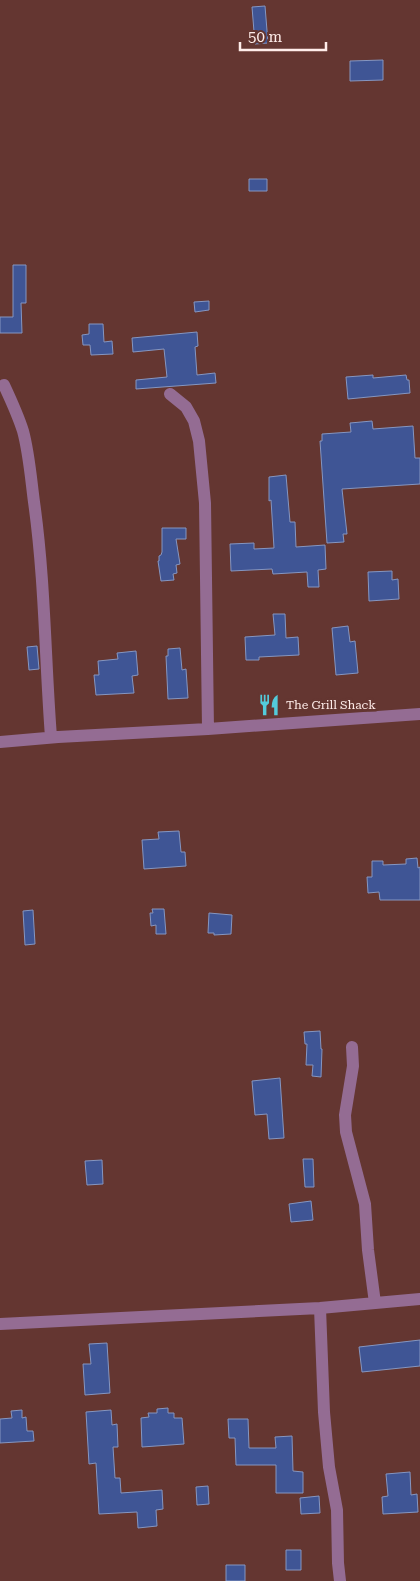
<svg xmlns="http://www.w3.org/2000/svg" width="420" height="1581" viewBox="0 0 420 1581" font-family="'Roboto Serif',serif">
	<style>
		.building { fill: #3f5595; stroke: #8596c1 }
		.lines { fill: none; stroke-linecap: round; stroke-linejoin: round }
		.minor { stroke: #946c93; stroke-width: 12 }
		.labels { text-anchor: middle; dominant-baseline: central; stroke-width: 5; stroke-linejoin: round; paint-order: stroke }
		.poi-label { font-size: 12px; fill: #ffedea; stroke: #643631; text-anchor: start }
	</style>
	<rect width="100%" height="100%" fill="#643631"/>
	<path class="building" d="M265,6L268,43L255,44L252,7Z
		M383,60V80L350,81V61Z
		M249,179H267V191H249Z
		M13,265H26V303H21L22,333H0V317H13Z
		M209,301V310L195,312L194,302Z
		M89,324H103L104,342L112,341L113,354L91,355L90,345H83L82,335L89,334Z
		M197,332L198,346L195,347L197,375L215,373L216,383L136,389V380L167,377L164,349L133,352L132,338Z
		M373,375V378L406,375L407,380H409L410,393L348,399L346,377Z
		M372,421L373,429L413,426L415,458H420V484L342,489L347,534H343L344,542L327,543L320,441H322V434L351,432L350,423Z
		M286,475L290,522H295L296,547L325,545L326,569L318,570L319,587H308L307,572L273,574L272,569L231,571L230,544L254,543V549L274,548L271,500L269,501V477Z
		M162,528H186V539H176L180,564L176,565L177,573L173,574L174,580L161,581L158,561H159V556L161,555L162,552Z
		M392,571V580L398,579L399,599L369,601L368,572Z
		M273,614H285L286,638L298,637L299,655L259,657V660H246L245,637L275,635Z
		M348,626L350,642L355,641L358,673L336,675L332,628Z
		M37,646L39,669L29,670L27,647Z
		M180,648L182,670L186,669L188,698L168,699L166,656H168V649Z
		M136,651L138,675L132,676L134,693L96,695L94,675H99L98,661L118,659L117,653Z
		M179,831L181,852H185L186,866L144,869L142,840L159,839L158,832Z
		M417,858L418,868L420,867V900H380L379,892L368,893L367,877H372V861H383V865L406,864V859Z
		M152,909H164L166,934H156V925L151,926L150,913H153Z
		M33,910L35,944L25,945L23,911Z
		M209,913L232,915L231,934L214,935V933H208Z
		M320,1031L321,1049H322L321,1077L312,1076L313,1065H306L307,1044H305L304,1032Z
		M280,1078L284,1138L269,1139L267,1114L255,1115L252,1081Z
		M303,1159H313L314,1187H305Z
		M102,1160L103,1184L87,1185L85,1161Z
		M311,1201L313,1220L291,1222L289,1204Z
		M420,1340V1366L362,1372L359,1347Z
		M107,1343L110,1393L85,1395L83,1364H91L89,1344Z
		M168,1408V1413H174V1418H182L184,1444L142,1447L141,1418L149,1417L148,1413H157V1409Z
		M22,1410V1418L26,1417L27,1431H33L34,1441L0,1443V1419L12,1418L11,1411Z
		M111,1410L112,1425L117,1424L118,1447H113L115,1478H120L121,1493L162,1490L163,1509L156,1510L157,1526L138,1528L137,1512L99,1514L96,1463L89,1464L86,1412Z
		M228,1419H248L249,1448H276L275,1437L292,1436L293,1471L303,1472V1493H276V1465H236L235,1438H229Z
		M410,1472L411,1495L417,1494L418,1512L383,1514L382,1497L388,1496L386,1474Z
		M208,1486L209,1504L197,1505L196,1487Z
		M319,1496L320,1513L301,1514L300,1498Z
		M286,1550H301V1570H286Z
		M226,1565H245V1581H226Z"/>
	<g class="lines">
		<path class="minor" d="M4,385C11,400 18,415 23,431C29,453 31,479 34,502C45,580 45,659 51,737
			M170,394L186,407L194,421L199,441L205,503L208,729
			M0,742L58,737L208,729L420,714
			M352,1047L353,1066L345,1115L346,1132L365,1204L368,1250L375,1303
			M320,1308L324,1412L329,1467L337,1510L338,1563L340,1581
			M0,1324L320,1308L420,1299"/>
	</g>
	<defs>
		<g id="restaurant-bare" transform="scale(1.725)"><path d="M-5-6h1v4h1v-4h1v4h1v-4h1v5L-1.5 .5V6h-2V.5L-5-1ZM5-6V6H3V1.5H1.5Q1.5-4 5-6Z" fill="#53cbdb" stroke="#643631" stroke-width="2.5" paint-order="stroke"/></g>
	</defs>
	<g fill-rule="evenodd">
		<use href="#restaurant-bare" x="269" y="705"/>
	</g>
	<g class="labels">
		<g class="poi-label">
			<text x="286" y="705">The Grill Shack</text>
		</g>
	</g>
	<path d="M240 42v8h86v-8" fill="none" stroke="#ffedea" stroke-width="2.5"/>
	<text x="248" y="42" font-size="15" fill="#ffedea" stroke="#643631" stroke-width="4" paint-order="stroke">50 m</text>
</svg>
